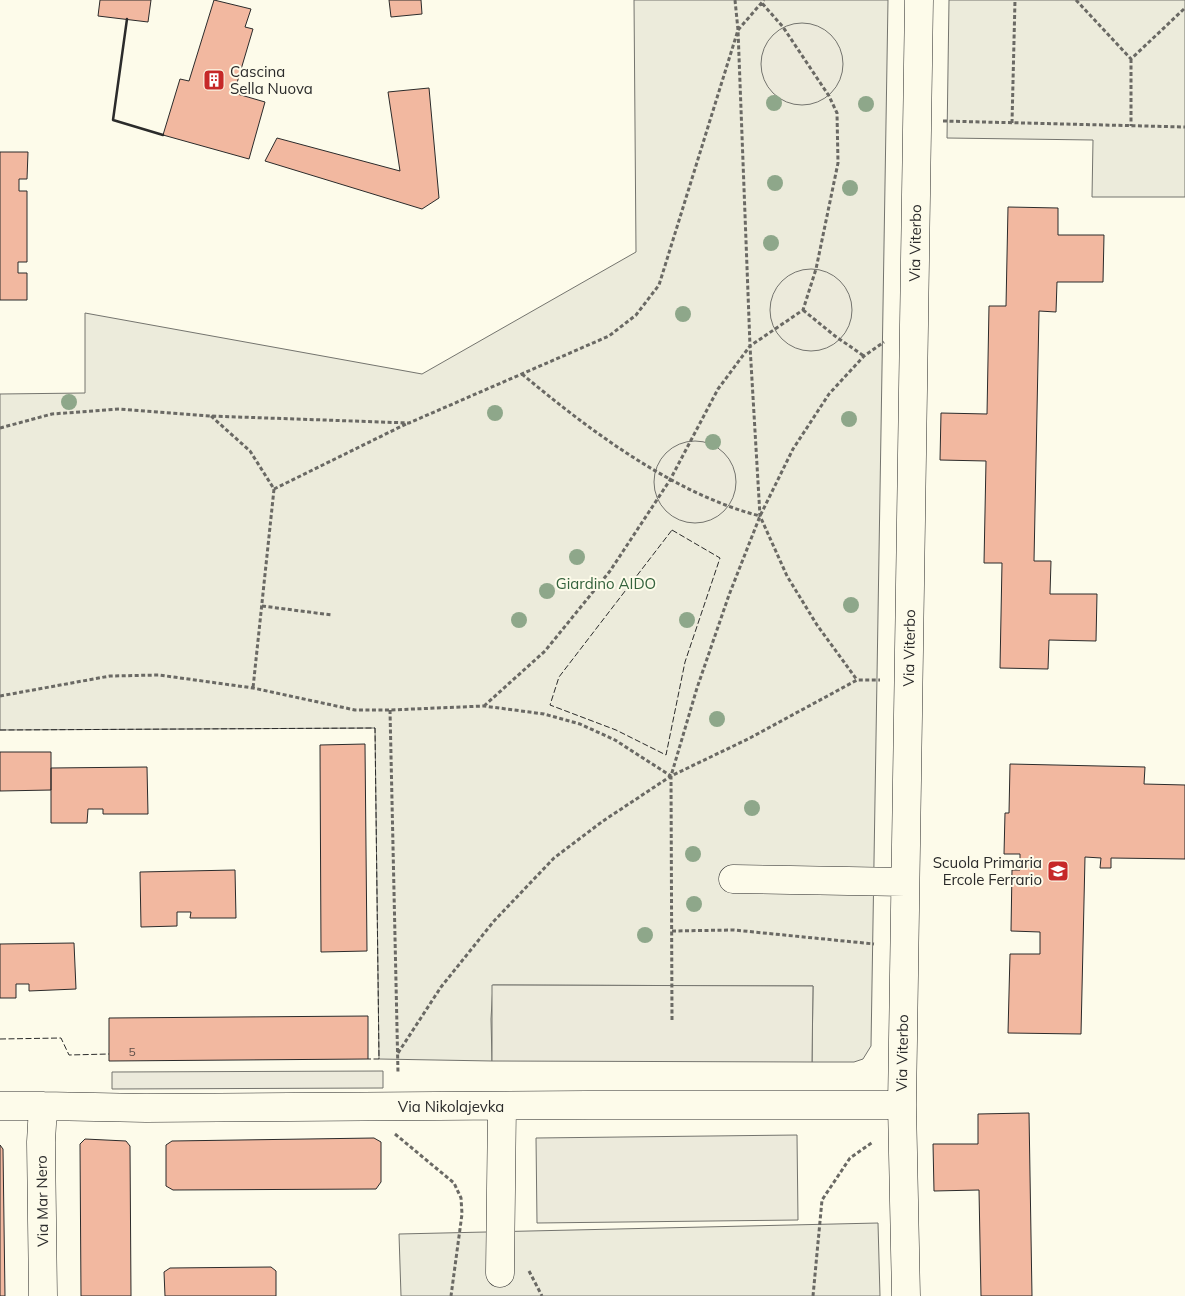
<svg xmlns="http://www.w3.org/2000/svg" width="1185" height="1296" viewBox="0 0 1185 1296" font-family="Mulish,sans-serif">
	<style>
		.green { fill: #ecebdb; stroke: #74746e }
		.parking { fill: #eceadb; stroke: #74746e }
		.building { fill: #f2b8a0; stroke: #2b2b2b }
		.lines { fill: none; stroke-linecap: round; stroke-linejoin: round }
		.minor-casing { stroke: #2b2b2b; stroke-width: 29 }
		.path { stroke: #6a6964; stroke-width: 3; stroke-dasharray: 4 2.5; stroke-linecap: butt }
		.minor { stroke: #fdfbea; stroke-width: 28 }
		.fence { stroke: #2b2b2b; stroke-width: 1; stroke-dasharray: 6 2.5; stroke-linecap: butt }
		.wall { stroke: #2b2b2b; stroke-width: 2.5 }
		.tree { fill: #8ea78a }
		.labels { text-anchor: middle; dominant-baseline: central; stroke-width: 4; stroke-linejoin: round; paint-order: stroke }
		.number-label { font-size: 12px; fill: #5d4e48 }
		.poi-label { font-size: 15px; fill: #2b2b2b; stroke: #fdfbea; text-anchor: start }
		.street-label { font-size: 15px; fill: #2b2b2b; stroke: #fdfbea }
		.park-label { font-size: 15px; fill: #34623c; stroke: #fdfbea }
	</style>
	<rect width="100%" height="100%" fill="#fdfbea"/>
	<path class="green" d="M634,0H888L871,1046L863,1059L854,1062H812L813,986L493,985L491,1019L492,1061L379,1059L375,728L0,730V394L85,393V313L422,374L636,252Z
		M949,0H1185V197H1092L1093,140L947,138Z
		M878,1223L880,1296H401L399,1234Z"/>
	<path class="parking" d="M761 64a41 41 0 1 1 82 0a41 41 0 1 1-82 0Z
		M770 310a41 41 0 1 1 82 0a41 41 0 1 1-82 0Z
		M654 482a41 41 0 1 1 82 0a41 41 0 1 1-82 0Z
		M492,985L813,986L812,1062L492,1061Z
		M383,1071V1088L112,1089V1072Z
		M797,1135L798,1220L537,1223L536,1138Z"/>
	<path class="building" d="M100,0H151L148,22L98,16Z
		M214,0L251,9L245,27L253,29L234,93L265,102L249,159L163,135L180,79L189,81Z
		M389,0H421L422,14L391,17Z
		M429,88L439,198L422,209L265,161L277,138L400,171L388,92Z
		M0,152H28L27,179H19V191H27V262H18V273H27V300H0Z
		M1008,207L1058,208V235H1104L1103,282H1057L1056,312L1039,311L1034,561H1051L1050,594H1097L1096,641L1049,640L1048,669L1000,668L1002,563H984L986,461L940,460L941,413L987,414L989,306H1006Z
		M365,744L367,951L321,952L320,745Z
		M0,752H51V790L0,791Z
		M1010,764L1145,767L1144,784L1185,785V859L1111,858V868H1100L1101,858L1085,857L1081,1034L1008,1033L1010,954H1040V932L1011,931L1012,870H1020V854H1004L1005,813H1009Z
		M147,767L148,814H103V809H88L87,823H51V768Z
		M235,870L236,918H190L191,912H177V926L141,927L140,872Z
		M74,943L76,989L29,991V984H16V998H0V944Z
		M368,1016V1059L109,1061V1018Z
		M1029,1113L1032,1296H981L979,1190L934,1191L933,1144H978V1114Z
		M374,1138L381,1142V1182L376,1189L173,1190L166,1186V1145L172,1141Z
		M85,1139L126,1141L130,1146L131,1296H81L80,1144Z
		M0,1145L3,1149L5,1296H0Z
		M271,1267L276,1271V1296H165L164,1272L170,1268Z"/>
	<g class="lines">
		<g class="minor-casing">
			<path id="minor" d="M733,879L905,882
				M0,1106H43L146,1108L588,1105H902
				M43,1106L41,1142L43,1296
				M500,1273L502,1106
				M906,1296L902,1105L919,0"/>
		</g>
		<path class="path" d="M735,0L738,30L750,346L760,516L787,576L817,625L857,680
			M1076,0L1131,59L1185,8
			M1131,59V126
			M943,121L1185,127
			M1012,123L1015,0
			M803,310L835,336L864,356
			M522,374C589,430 674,494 760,516
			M211,416L250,451L274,489L253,688
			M0,428L52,414L119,409L210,416L409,423L609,336L636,315L659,285L738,30L764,0
			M274,489L408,423
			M262,606L332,615
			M0,696L110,676L159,675L253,688L355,710H390L484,706L544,714L580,724L615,740L671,776
			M484,706L545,651L610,571L670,480L718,389L750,346L803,310L816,269L838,163L837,113L829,96L783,27L761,2
			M390,710L398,1073
			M672,931L734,930L874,944
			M672,1020L671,776L697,688L729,595L760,516L793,449L829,394L864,356L884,342
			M398,1053L441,987L494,921L554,858L603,821L671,776L748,739L857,680H880
			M395,1134L454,1183L461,1198L462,1214L451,1296
			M529,1271L542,1296
			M813,1296L822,1200L850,1158L873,1142"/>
		<use href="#minor" class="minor"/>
		<path class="fence" d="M672,530L720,558L685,662L666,755L616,730L550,705L559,677Z
			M0,730L375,728L379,1059H368
			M0,1039L61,1038L69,1055L109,1054"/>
		<path class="wall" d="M127,19L113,120L163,135"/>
	</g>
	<g class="tree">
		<circle cx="774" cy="103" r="8"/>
		<circle cx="866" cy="104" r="8"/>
		<circle cx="775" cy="183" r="8"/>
		<circle cx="850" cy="188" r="8"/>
		<circle cx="771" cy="243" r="8"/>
		<circle cx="683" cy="314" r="8"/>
		<circle cx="69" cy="402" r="8"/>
		<circle cx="495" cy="413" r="8"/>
		<circle cx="849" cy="419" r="8"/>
		<circle cx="713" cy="442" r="8"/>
		<circle cx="577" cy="557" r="8"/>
		<circle cx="547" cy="591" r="8"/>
		<circle cx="851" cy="605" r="8"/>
		<circle cx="519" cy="620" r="8"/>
		<circle cx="687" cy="620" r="8"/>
		<circle cx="717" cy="719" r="8"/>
		<circle cx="752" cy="808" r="8"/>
		<circle cx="693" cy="854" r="8"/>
		<circle cx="694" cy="904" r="8"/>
		<circle cx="645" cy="935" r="8"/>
	</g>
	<defs>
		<g id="building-square" transform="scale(1.125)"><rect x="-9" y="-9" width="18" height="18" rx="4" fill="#c62828" stroke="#fdfbea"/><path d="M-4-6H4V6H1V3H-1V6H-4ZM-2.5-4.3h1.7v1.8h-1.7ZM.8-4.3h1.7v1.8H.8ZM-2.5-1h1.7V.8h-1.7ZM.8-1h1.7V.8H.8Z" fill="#fff"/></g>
		<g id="school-square" transform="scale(1.125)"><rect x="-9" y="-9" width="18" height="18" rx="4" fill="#c62828" stroke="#fdfbea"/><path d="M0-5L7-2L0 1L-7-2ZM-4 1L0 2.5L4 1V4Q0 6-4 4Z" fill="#fff"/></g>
	</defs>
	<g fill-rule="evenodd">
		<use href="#building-square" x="214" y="80"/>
		<use href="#school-square" x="1058" y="871"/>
	</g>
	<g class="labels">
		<g class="number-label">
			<text x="132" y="1051">5</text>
		</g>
		<g class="poi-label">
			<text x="230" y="71">Cascina<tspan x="230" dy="17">Sella Nuova</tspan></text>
			<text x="1042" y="862" text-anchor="end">Scuola Primaria<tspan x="1042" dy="17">Ercole Ferrario</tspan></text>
		</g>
		<g class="street-label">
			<text transform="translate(915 243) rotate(-89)">Via Viterbo</text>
			<text transform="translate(909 648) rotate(-89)">Via Viterbo</text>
			<text transform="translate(902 1053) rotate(-89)">Via Viterbo</text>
			<text x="451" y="1106">Via Nikolajevka</text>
			<text transform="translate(42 1201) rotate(-91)">Via Mar Nero</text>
		</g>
		<g class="park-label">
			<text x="606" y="583">Giardino AIDO</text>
		</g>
	</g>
</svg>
